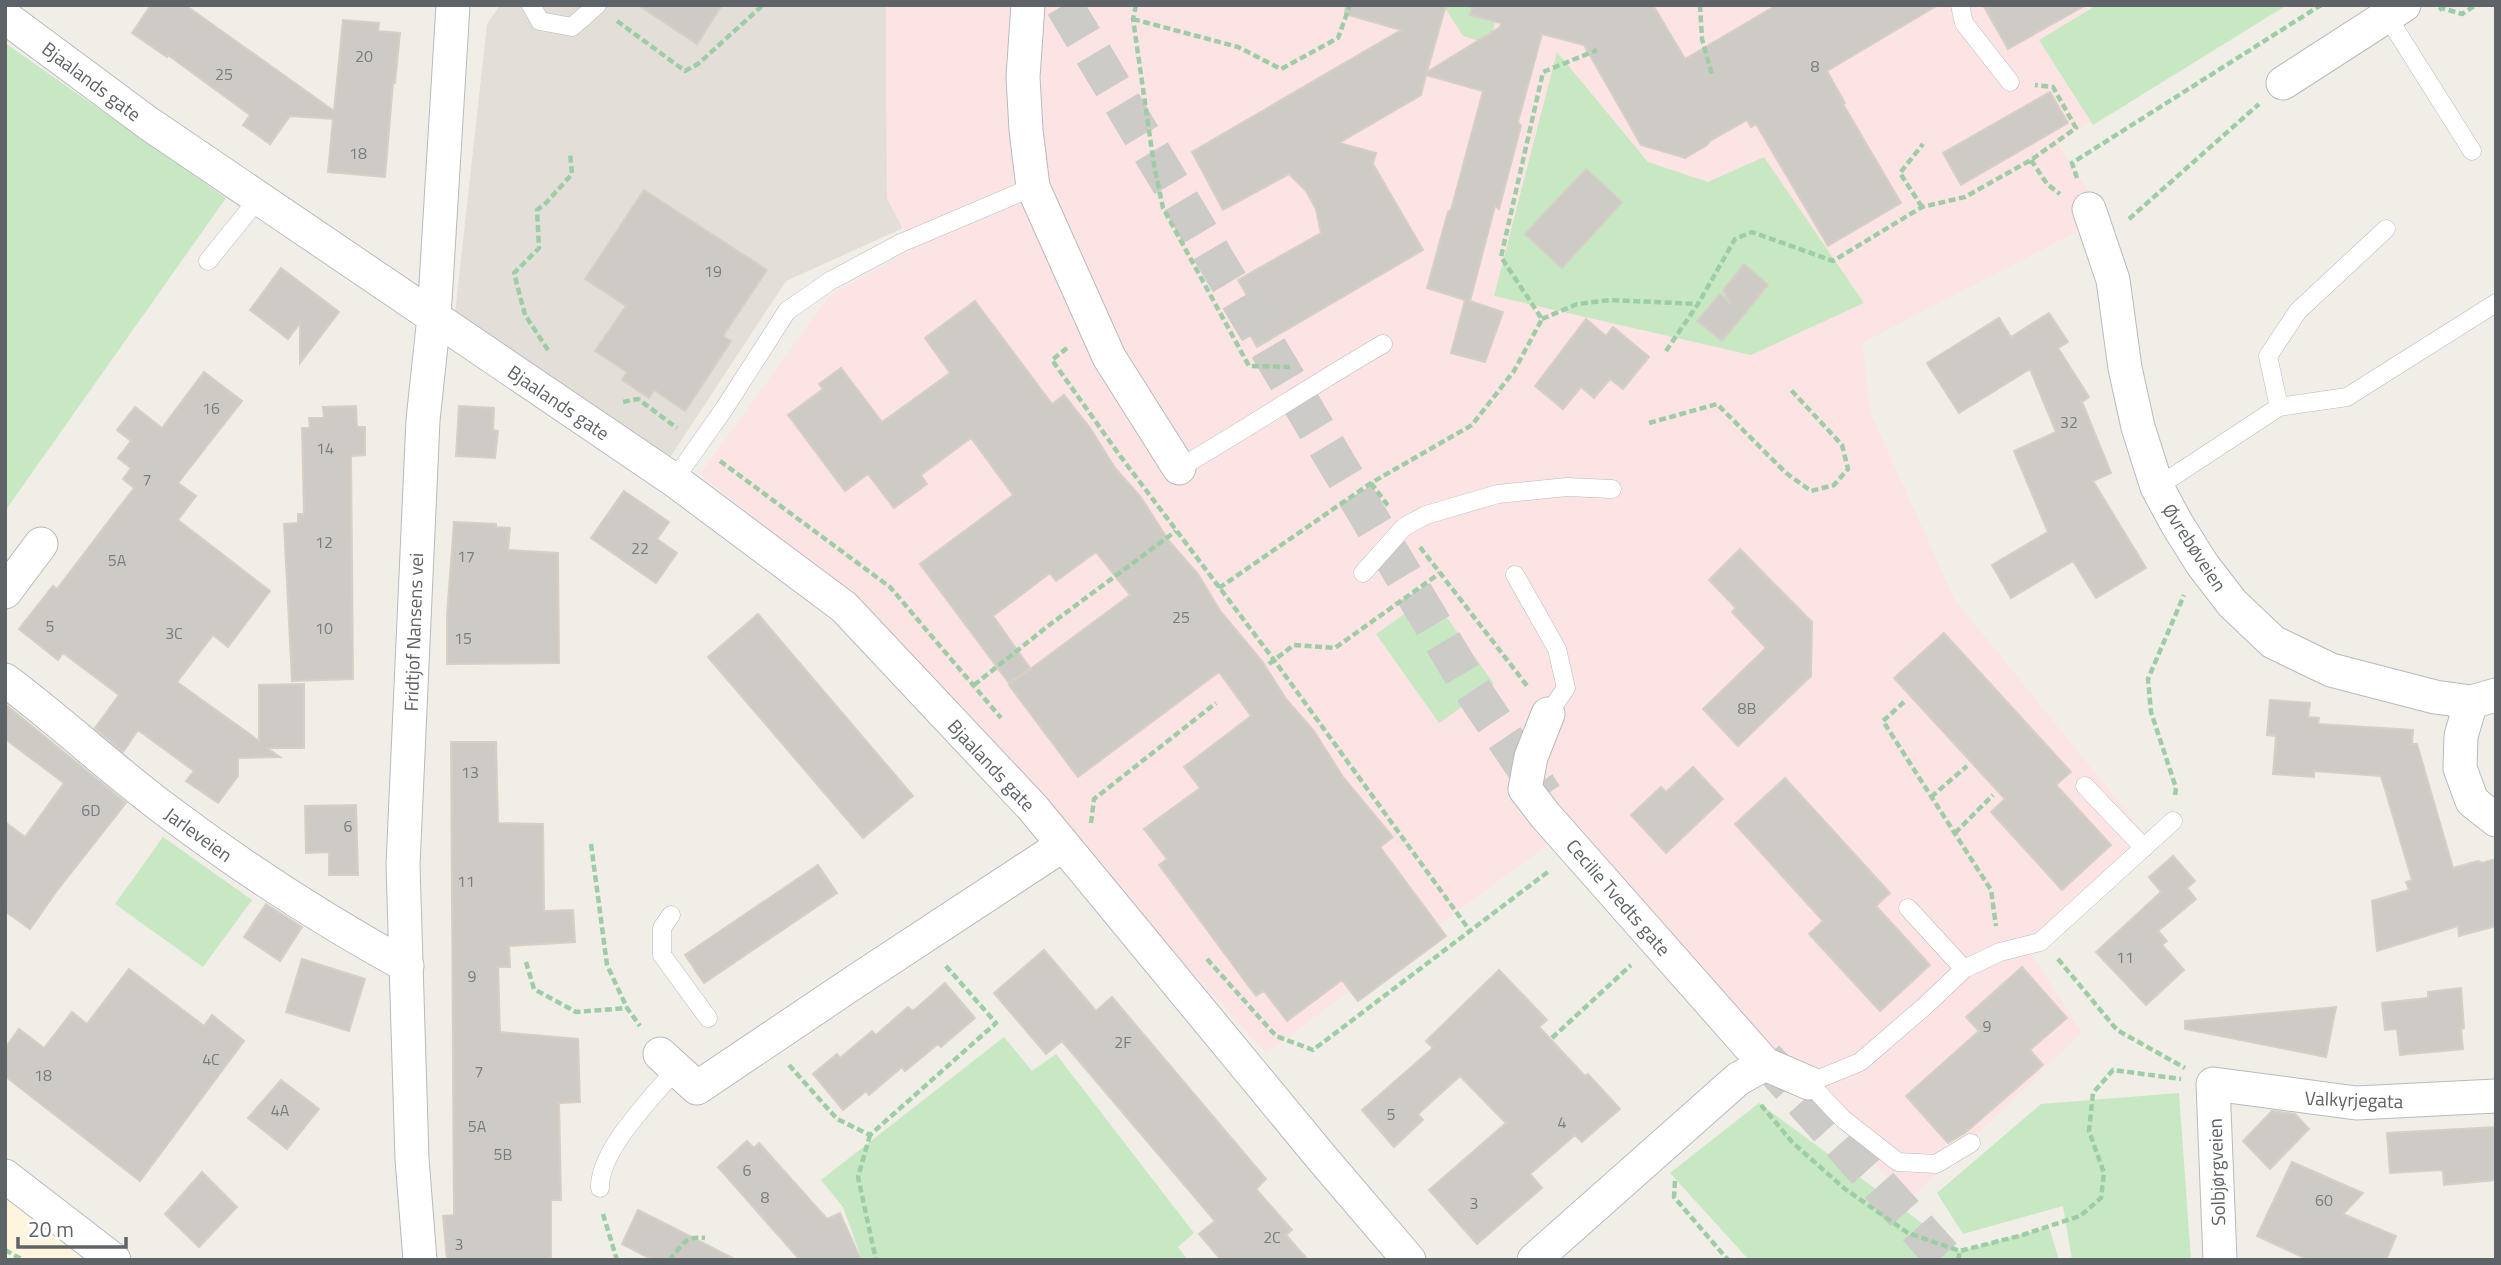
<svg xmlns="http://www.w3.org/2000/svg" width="2501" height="1265" viewBox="0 0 2501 1265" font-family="'Titillium Web',sans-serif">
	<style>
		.commercial { fill: #fff4de }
		.education { fill: #e3dfd8 }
		.medical { fill: #fce4e5 }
		.green { fill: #c7e8c3 }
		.building { fill: #cecbc6; stroke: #d6cfc5; stroke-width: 2 }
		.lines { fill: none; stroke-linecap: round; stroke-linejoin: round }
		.primary-tunnel { stroke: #cccbc7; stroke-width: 38; stroke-dasharray: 38 19; stroke-linecap: butt }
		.service-casing { stroke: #b7babe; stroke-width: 19 }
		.minor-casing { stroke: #b7babe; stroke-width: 35 }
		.path { stroke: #9dcda6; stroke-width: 4.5; stroke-dasharray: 7 3.5; stroke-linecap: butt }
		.service { stroke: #fff; stroke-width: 18 }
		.minor { stroke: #fff; stroke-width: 33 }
		.labels { text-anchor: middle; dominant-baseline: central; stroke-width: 5; stroke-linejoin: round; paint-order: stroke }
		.number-label { font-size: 16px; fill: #7a7d80 }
		.street-label { font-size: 19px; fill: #5e6368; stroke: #fff }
	</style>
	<rect width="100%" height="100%" fill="#f1eee7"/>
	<path class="commercial" d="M5,1175L121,1260H5Z"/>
	<path class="education" d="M500,5H886L887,198L903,228L786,281L669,459L455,313L487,24Z"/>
	<path class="medical" d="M886,5H2254L2058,144L2105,217L1862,343L1871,414L1955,600L2145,834L2030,952L2082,1032L1910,1200L1657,941L1554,840L1266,1053L851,596L700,474L829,296L913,249L887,198Z"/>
	<path class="green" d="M1443,5H1500L1489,44L1463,36Z
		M2097,5H2287L2093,125L2039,40Z
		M5,43L226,198L5,511Z
		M1557,52L1648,162L1708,182L1764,157L1864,303L1751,355L1494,296Z
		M1431,595L1494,684L1439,723L1376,634Z
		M163,837L252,900L203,967L115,904Z
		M1004,1037L1032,1071L1056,1054L1194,1233L1178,1247L1188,1260H862L843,1207L821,1180Z
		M2179,1093L2191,1260H2072L2063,1206L1963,1234L1937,1193L2041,1104Z
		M1759,1103L1960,1251L2049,1227L2059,1260H1749L1670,1173Z"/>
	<path class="building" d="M151,5H185L334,111L343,20L379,23L378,31L400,33L395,83H393L385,177L328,172L333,119L290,116L270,144L243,125L250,115L168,55L167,57L132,33Z
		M638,5H722L697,44Z
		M1346,5H1446L1427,72L1500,27L1501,23L1470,15L1472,5H1653L1685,59L1777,5H1938L1827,71L1845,103L1843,104L1901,203L1828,246L1756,124L1751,127L1747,120L1710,141L1707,145L1685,158L1641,145L1584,45L1542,34L1518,122L1521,126L1499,209L1495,206L1470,301L1503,312L1485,362L1451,353L1465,300L1427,288L1448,212L1451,210L1483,91L1426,75L1421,95L1339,143L1376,153L1373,164L1423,250L1257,347L1234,307L1249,299L1238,280L1321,233L1316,209L1306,191L1289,174L1223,210L1192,152L1401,30L1345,14Z
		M1983,5H2086L2008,49Z
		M2050,92L2068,123L1961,185L1943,153Z
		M1586,169L1622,202L1562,268L1525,234Z
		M644,190L767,270L723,336L731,341L685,411L654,390L649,398L622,380L627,372L595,351L626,306L585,279Z
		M1744,264L1768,285L1722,341L1697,321L1720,294L1731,304L1723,290Z
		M281,268L339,312L300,363V323L288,339L250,310Z
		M975,301L1052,404L1064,395L1090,428L1115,468L1140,496L1169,541L1198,574L1221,612L1262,661L1286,699L1314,731L1343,777L1393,837L1380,847L1446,936L1358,1001L1342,980L1287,1021L1264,991L1256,996L1159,865L1167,859L1144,829L1200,788L1184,767L1251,716L1219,672L1078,777L1009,685L1130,595L1096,552L1056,581L1050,573L993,616L1030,668L1009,683L920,564L1013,495L971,438L921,475L927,484L894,508L868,474L845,491L788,415L823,389L819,384L841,368L882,422L950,373L925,338Z
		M2049,313L2068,342L2058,348L2089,397L2082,402L2111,473L2093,481L2146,568L2096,598L2073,561L2011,598L1992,565L2048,532L2014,451L2056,432L2030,369L1959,413L1927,363L1999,318L2011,337Z
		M1586,319L1606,336L1613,327L1649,357L1623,389L1610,379L1594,398L1581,387L1563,409L1535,386Z
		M204,372L242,401L178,483L196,496L178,520L270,591L228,647L213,635L177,682L259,741V685L304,684V748H267L280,757L238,758V776L218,803L186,781L194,771L138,730L123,752L95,728L119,695L63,653L58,660L19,629L53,586L57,589L134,488L123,479L131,468L118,458L131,441L117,430L135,407L162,428Z
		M356,406L357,427H365V455L351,456L353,679L292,681L284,524L298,523V514H304L302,428H310L309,418H324L323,407Z
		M459,406L494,408L493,430L498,431L495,458L456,456Z
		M624,491L669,522L657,539L677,553L656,583L591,538Z
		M454,522L496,524V527L510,528L508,550L558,553L559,663L447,664V615Z
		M1740,549L1812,622L1811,676L1738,746L1703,709L1766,648L1732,612L1736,608L1709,580Z
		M758,614L913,796L863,838L708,657Z
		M1944,633L2071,772L2056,785L2111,845L2062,890L1991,812L2005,799L1894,678Z
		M2270,700L2310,703L2308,717L2319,718L2318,724L2413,730L2412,744H2417L2453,868L2478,861L2482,863L2496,859V926L2459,936L2458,926L2377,951L2372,901L2409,890L2406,882L2412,880L2381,776L2314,771V777L2273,774L2276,736L2267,735Z
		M5,704L126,803L56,892L30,929L5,911V822L25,837L64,783L5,739Z
		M451,742H496L498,823L543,824L544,911L573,910L575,942L509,946L510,967H498L500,1032L578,1039L580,1102L559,1103L561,1200H551V1260H447L443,1216L454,1215Z
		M1693,767L1723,799L1666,853L1631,815L1661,787L1666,792Z
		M1785,778L1890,893L1876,906L1930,965L1880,1011L1809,934L1823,921L1735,824Z
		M356,805L358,875H329V852L306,853L305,806Z
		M2173,856L2195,881L2187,888L2196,899L2158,931L2167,941L2162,945L2184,970L2146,1005L2096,952L2161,892L2149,877Z
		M818,865L837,893L704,983L685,955Z
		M266,904L302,927L280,961L244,937Z
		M1044,950L1096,1011L1112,997L1266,1179L1256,1189L1292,1230L1286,1235L1308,1260H1221L1199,1234L1215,1221L1062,1041L1046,1054L994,993Z
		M302,959L365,979L349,1031L286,1012Z
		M2022,967L2067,1018L2030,1050L2043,1065L1965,1133L1948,1143L1906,1096L1979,1031L1966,1017Z
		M129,969L204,1026L212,1015L244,1041L140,1181L5,1076V1048L19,1029L44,1048L72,1012L87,1024Z
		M1499,970L1547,1020L1539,1027L1585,1076L1588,1074L1620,1109L1582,1142L1575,1135L1530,1174L1542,1188L1477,1244L1429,1190L1506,1123L1460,1076L1418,1114L1423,1120L1394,1147L1362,1110L1433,1048L1426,1041Z
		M945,983L975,1018L941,1047L938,1044L905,1071L902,1067L869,1095L866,1091L843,1110L813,1074L837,1054L840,1058L872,1031L876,1035L908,1007L913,1011Z
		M2461,988L2464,1028L2461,1029L2463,1049L2400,1055L2397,1029L2385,1030L2382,1003L2428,998V992Z
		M2336,1007L2326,1057L2185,1029V1021Z
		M281,1080L319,1109L287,1149L248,1118Z
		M2272,1111L2295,1114L2309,1129L2270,1169L2243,1141Z
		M2496,1127V1180L2444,1185L2443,1171L2441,1170L2390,1173L2387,1133Z
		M747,1141L754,1148L759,1143L827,1219L840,1213L861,1260H800L718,1167Z
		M2292,1162L2363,1193L2343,1214L2396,1236L2386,1260H2309L2257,1236Z
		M202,1172L237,1207L199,1247L165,1214Z
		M638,1210L670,1226L736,1260H653L622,1244Z"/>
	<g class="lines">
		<path class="primary-tunnel" d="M1064,5L1464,677L1544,796
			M1765,1058L1946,1260"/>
		<g class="service-casing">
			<path id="service" d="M531,5L540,21L572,27L597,5
				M1960,5L1964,23L2010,82
				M2387,16L2472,151
				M208,261L259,198
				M2279,407L2268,356L2298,311L2386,229
				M1179,468C1248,428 1314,384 1383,344
				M674,480L724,409L787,311L830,281L901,243L1033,187
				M2157,487L2279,407L2347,397L2496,303
				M1363,573L1404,527L1426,515L1498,494L1567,487L1612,489
				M1515,575L1557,649L1566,688L1548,714
				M2085,786L2144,848
				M1908,908L1964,969
				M671,915L662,928V955L708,1018
				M1971,1143L1936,1164L1898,1162L1843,1119L1809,1083L1860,1062L1925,1006L1964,969L2000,952L2040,942L2173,821
				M600,1188C599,1150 652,1098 676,1069"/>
		</g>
		<g class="minor-casing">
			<path id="minor" d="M1028,5L1023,77L1026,130L1033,187L1109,357L1179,468
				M5,17L148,123L674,480L844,607L1033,808L1321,1157L1409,1260
				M2283,83L2404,5
				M2089,209L2113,280L2125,368L2138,427L2157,487L2177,524L2202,564L2232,603L2273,642L2331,670L2435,697L2471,702L2496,695
				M5,592L41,544
				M5,680C59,720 109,767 162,807C240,866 321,919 407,966
				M2471,702L2461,736L2460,768L2472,801L2496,820
				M1548,714L1531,757L1525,789L1545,815L1765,1064
				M660,1054L697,1088L859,979L1063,845
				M5,1176L114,1260
				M420,1260L412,1159L403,865L423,420L434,317L453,5
				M1534,1260L1738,1079L1765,1064L1809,1083
				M2220,1260L2213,1084L2356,1103L2496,1096"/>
		</g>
		<path class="path" d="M1136,5L1133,19L1154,165L1163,208L1249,366L1290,367
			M1700,5L1702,39L1712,75
			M2439,10L2442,8L2462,14L2476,5
			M1133,19L1238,47L1281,69L1338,38L1350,5
			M617,21L685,71L698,64L763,5
			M2031,160L2047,184L2060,194
			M2077,178L2072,163L2321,5
			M1922,207L1900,173L1923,144
			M2129,219L2259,104
			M1542,319L1577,304L1610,300L1697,304
			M1067,348L1052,360L1118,453L1274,660L1470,931
			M548,350L525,315L514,273L539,248L537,210L546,203L572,174L570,152
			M1666,351L1698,304L1735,239L1752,232L1833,261L1922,207L1965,197L2031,160L2076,128L2053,87L2035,85
			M623,402L638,399L677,428
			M1649,423L1717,404L1786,473L1811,491L1834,485L1848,469L1842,445L1791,390
			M720,461L890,587L1001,718
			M1371,483L1389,507
			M1420,547L1528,687
			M1219,588L1371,483L1472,425L1514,371L1542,319L1501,257L1543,72L1597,50
			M1269,664L1294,645L1335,648L1440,573
			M974,685L1048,626L1176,531
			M1904,702L1883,721L1991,890L1996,926
			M2175,795L2176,788L2151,712L2148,679L2184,595
			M1931,797L1967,766
			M1091,823L1094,799L1216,703
			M1955,833L1993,795
			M591,844L607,965L627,1008L640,1026
			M1207,959L1276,1036L1313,1050L1549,871
			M2058,959L2117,1030L2185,1068
			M526,962L534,989L576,1012L627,1008
			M1552,1038L1631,965
			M789,1065L837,1119L870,1135L996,1023L945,965
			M1761,1105L1793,1143L1845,1189L1908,1233L1960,1251L2019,1236L2080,1216L2101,1198L2104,1173L2089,1131L2093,1093L2113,1070L2181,1079
			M870,1135L858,1177L876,1260
			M1675,1181L1674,1197L1728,1260
			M603,1214L617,1260
			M5,1250L23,1260
			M669,1260C683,1246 682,1236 705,1238
			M1958,1260L1960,1251"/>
		<use href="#service" class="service"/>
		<use href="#minor" class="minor"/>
	</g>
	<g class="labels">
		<g class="number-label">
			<text x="364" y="56">20</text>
			<text x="1815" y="66">8</text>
			<text x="224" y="74">25</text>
			<text x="358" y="153">18</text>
			<text x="713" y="271">19</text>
			<text x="211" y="408">16</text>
			<text x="2069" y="422">32</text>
			<text x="325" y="448">14</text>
			<text x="147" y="479">7</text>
			<text x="324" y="542">12</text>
			<text x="640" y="548">22</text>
			<text x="466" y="556">17</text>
			<text x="117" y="560">5A</text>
			<text x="1181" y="617">25</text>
			<text x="50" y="626">5</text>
			<text x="324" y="628">10</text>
			<text x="174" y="633">3C</text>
			<text x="463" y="638">15</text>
			<text x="1747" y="708">8B</text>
			<text x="470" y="772">13</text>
			<text x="91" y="810">6D</text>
			<text x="348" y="826">6</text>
			<text x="466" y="881">11</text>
			<text x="2125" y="957">11</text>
			<text x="472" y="976">9</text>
			<text x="1987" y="1026">9</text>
			<text x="1123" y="1042">2F</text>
			<text x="211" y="1059">4C</text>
			<text x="479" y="1071">7</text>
			<text x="43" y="1075">18</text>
			<text x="280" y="1110">4A</text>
			<text x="1391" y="1114">5</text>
			<text x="1562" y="1122">4</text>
			<text x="477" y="1126">5A</text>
			<text x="503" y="1154">5B</text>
			<text x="747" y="1170">6</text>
			<text x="765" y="1197">8</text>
			<text x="2324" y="1200">60</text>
			<text x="1474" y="1203">3</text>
			<text x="1272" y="1237">2C</text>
			<text x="459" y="1244">3</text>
		</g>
		<g class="street-label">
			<text transform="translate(92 81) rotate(37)">Bjaalands gate</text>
			<text transform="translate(559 402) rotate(34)">Bjaalands gate</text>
			<text transform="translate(2195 547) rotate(57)">Øvrebøveien</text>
			<text transform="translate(413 632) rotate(-88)">Fridtjof Nansens vei</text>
			<text transform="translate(992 765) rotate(47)">Bjaalands gate</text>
			<text transform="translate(199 834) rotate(36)">Jarleveien</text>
			<text transform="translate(1619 897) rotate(49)">Cecilie Tvedts gate</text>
			<text transform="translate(2354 1099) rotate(2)">Valkyrjegata</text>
			<text transform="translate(2216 1172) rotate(-92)">Solbjørgveien</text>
		</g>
	</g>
	<rect width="2501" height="1265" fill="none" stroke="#5e6368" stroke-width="14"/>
	<path d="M18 1237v10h108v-10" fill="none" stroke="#5e6368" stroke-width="3.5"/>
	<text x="28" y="1237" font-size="21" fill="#5e6368" stroke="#ffffff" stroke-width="5" paint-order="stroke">20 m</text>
</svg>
